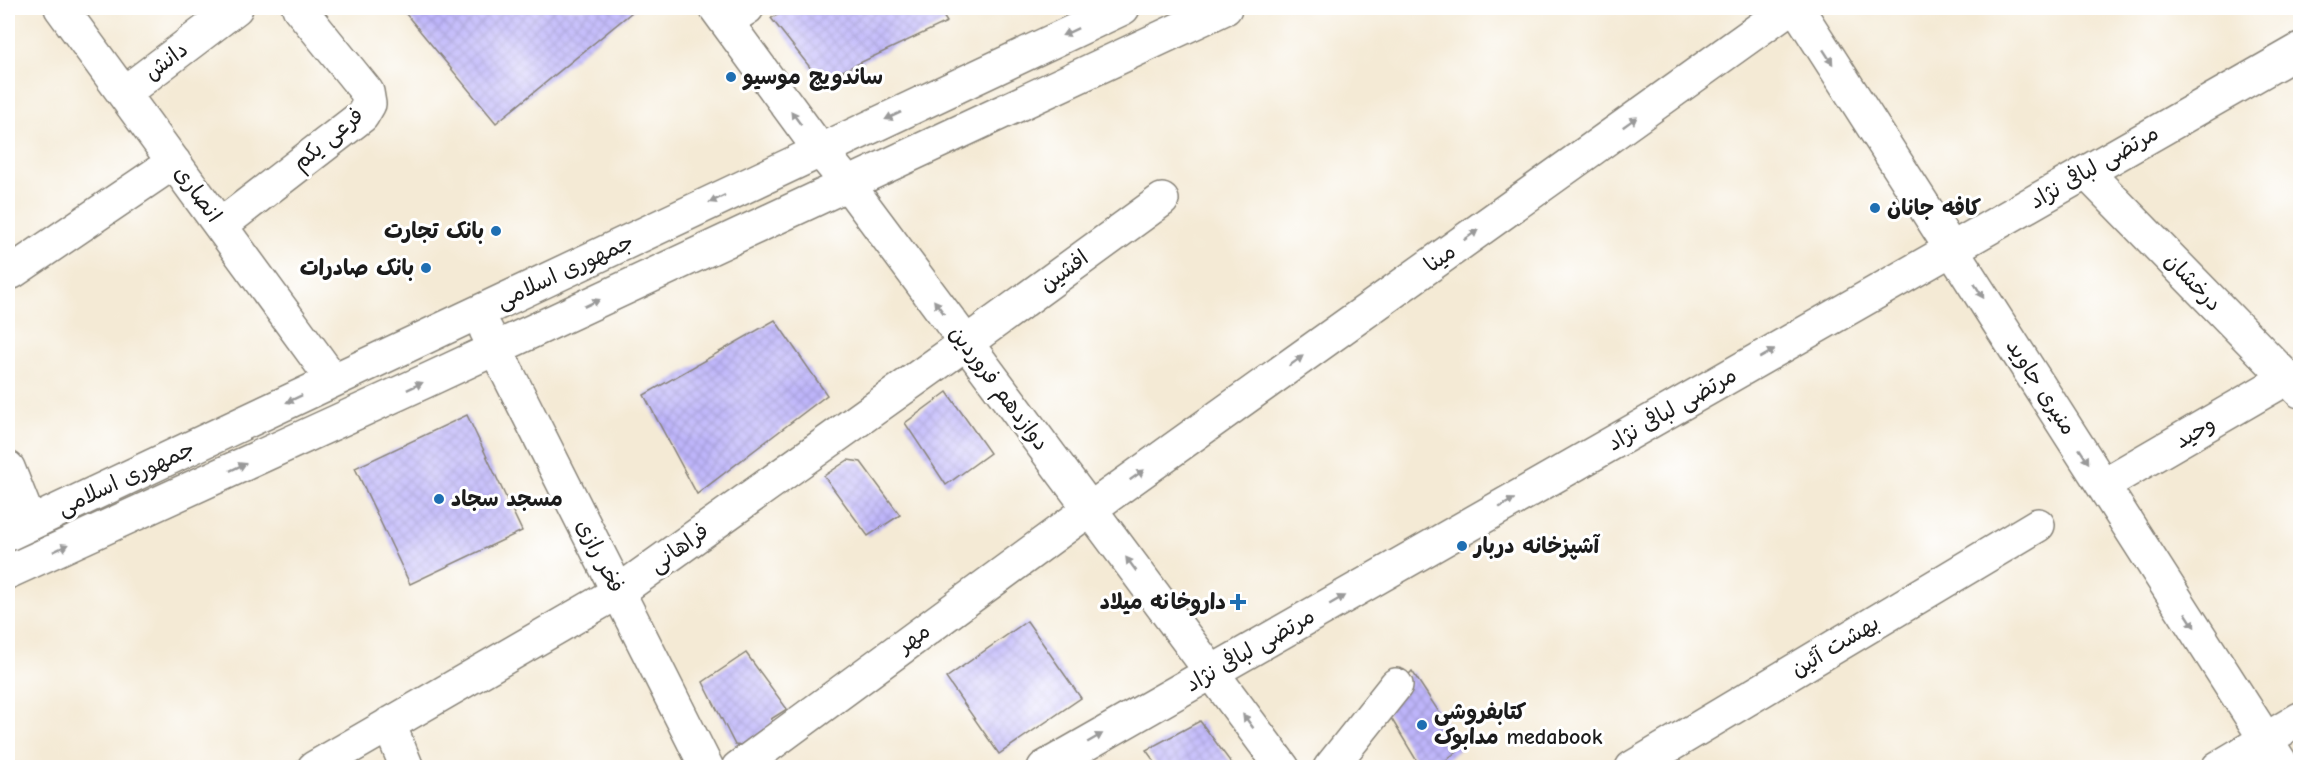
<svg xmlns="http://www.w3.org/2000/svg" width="2308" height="775" viewBox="0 0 2308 775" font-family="'Comic Neue','Playpen Sans Arabic',sans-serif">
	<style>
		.building { fill: url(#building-cross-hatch) }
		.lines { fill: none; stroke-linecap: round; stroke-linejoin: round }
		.minor-casing { stroke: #888378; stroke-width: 36 }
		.major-casing { stroke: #888378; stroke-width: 36 }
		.minor { stroke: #fff; stroke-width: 33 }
		.major { stroke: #fff; stroke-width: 33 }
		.oneway { fill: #999 }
		.poi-dot { fill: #1f6fb2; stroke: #fff; stroke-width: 2 }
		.labels { text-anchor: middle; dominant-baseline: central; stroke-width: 6; stroke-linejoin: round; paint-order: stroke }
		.street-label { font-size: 22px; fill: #1c1c1c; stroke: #fff }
		.poi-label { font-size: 22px; font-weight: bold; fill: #1c1c1c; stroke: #fff; text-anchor: start }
	</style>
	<defs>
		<pattern id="building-cross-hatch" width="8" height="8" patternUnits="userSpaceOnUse" patternTransform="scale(1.5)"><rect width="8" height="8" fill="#beb5fa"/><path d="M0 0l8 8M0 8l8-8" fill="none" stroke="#a39bd6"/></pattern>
	</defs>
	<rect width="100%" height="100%" fill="#fff"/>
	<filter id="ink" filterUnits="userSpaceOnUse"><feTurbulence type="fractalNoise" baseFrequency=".0167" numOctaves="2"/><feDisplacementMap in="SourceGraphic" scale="12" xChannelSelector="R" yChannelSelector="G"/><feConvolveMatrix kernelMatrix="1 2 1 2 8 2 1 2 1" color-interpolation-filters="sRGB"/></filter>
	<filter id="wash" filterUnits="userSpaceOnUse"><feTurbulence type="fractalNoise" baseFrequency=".008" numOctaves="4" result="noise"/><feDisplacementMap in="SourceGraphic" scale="24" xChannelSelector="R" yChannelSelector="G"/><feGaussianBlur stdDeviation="1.35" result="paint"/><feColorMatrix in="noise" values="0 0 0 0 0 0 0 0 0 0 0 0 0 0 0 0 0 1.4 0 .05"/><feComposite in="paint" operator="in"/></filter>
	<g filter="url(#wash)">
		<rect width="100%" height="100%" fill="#f4ead5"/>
		<g id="blocks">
			<path class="building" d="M401,8H637L496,123Z
				M793,8H938L947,22L832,76L816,75L771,18Z
				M775,320L827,395L697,494L644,395Z
				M947,392L990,453L946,485L905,423Z
				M467,415L522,531L410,584L355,468Z
				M848,460L861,462L900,515L868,536L824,476Z
				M1027,621L1081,698L999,754L946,678Z
				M746,653L787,709L771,719L775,724L744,746L735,745L703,682Z
				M1412,671L1462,747L1436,768H1421L1382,703Z
				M1200,721L1235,768H1159L1146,750Z"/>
		</g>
	</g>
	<g filter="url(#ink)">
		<use href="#blocks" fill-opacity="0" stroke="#888378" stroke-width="1.5"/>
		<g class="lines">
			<g class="minor-casing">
				<path id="minor" d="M61,8L333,380
					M1797,8L2284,768
					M727,21L747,8
					M124,93L236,8
					M2086,172L2300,391
					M221,225L362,116L369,104L367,92L299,8
					M12,272L174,162
					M486,330L707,768
					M8,468L30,523
					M2103,485L2287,378
					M8,572L430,379L1225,8
					M389,724L407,768
					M314,768L618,592L966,343L1162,200
					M738,768L1090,509L1789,8
					M1330,768L1396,685
					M1632,768L2038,525
					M2218,768L2300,719"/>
			</g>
			<g class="major-casing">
				<path id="major" d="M716,8L820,150L847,183L1283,768
					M8,534L1123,8
					M1044,768L2300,50"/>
			</g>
			<use href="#minor" class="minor"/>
			<use href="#major" class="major"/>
		</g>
		<defs><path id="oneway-solid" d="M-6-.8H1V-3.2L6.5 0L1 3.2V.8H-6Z" transform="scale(1.5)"/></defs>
		<g class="oneway">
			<use href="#oneway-solid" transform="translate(1070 32) rotate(155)"/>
			<use href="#oneway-solid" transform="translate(1828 57) rotate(57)"/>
			<use href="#oneway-solid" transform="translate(893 116) rotate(155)"/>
			<use href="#oneway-solid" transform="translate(796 118) rotate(-126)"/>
			<use href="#oneway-solid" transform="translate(1630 122) rotate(-36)"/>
			<use href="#oneway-solid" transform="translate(717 199) rotate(155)"/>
			<use href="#oneway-solid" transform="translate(1471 235) rotate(-36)"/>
			<use href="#oneway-solid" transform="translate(1979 291) rotate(57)"/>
			<use href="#oneway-solid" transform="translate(592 303) rotate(-25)"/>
			<use href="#oneway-solid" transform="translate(939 307) rotate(-127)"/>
			<use href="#oneway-solid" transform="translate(1767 354) rotate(-30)"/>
			<use href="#oneway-solid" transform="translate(1296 361) rotate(-36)"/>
			<use href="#oneway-solid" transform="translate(415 386) rotate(-25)"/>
			<use href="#oneway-solid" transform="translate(294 399) rotate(155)"/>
			<use href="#oneway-solid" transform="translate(2084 456) rotate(57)"/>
			<use href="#oneway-solid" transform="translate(238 467) rotate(-25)"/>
			<use href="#oneway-solid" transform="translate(1137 475) rotate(-36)"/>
			<use href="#oneway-solid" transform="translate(1507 503) rotate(-30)"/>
			<use href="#oneway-solid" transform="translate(61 548) rotate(-25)"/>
			<use href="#oneway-solid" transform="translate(1131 564) rotate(-127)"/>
			<use href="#oneway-solid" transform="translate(1337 600) rotate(-30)"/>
			<use href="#oneway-solid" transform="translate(2190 620) rotate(57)"/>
			<use href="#oneway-solid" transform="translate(1248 721) rotate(-127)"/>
			<use href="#oneway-solid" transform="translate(1095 738) rotate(-30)"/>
		</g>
	</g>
	<g class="poi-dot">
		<circle cx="731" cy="77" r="6"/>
		<circle cx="1875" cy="208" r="6"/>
		<circle cx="496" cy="231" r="6"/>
		<circle cx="426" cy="268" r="6"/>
		<circle cx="439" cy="499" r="6"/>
		<circle cx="1462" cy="546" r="6"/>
		<path d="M1235 593h6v6h6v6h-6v6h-6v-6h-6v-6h6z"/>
		<circle cx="1422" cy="725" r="6"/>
	</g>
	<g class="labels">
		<g class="street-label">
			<text transform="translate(166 61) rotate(-37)">دانش</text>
			<text transform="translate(328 139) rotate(-40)">فرعی یکم</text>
			<text transform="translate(2094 167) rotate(-30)">مرتضی لبافی نژاد</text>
			<text transform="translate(198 194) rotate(54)">انصاری</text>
			<text transform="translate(1440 258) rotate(-36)">مینا</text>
			<text transform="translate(565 271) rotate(-25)">جمهوری اسلامی</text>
			<text transform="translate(1064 271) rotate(-36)">افشین</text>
			<text transform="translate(2193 282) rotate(46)">درخشان</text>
			<text transform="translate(2041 387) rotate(57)">منیری جاوید</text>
			<text transform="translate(999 388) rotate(53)">دوازدهم فروردین</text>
			<text transform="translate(1672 409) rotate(-30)">مرتضی لبافی نژاد</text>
			<text transform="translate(2195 432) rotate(-30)">وحید</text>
			<text transform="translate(126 478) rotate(-25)">جمهوری اسلامی</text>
			<text transform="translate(679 548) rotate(-36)">فراهانی</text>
			<text transform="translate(600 556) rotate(63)">فخر رازی</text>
			<text transform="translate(914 638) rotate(-36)">مهر</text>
			<text transform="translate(1835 646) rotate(-31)">بهشت آئین</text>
			<text transform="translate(1250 650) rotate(-30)">مرتضی لبافی نژاد</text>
		</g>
		<g class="poi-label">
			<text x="743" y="77">ساندویچ موسیو</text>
			<text x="1887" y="208">کافه جانان</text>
			<text x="484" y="231" text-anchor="end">بانک تجارت</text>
			<text x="414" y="268" text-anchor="end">بانک صادرات</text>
			<text x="451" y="499">مسجد سجاد</text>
			<text x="1474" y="546">آشپزخانه دربار</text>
			<text x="1226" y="602" text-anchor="end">داروخانه میلاد</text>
			<text x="1434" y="712">کتابفروشی<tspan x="1434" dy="25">مدابوک medabook</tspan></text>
		</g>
	</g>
	<rect width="2308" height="775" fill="none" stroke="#fff" stroke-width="30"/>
</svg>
